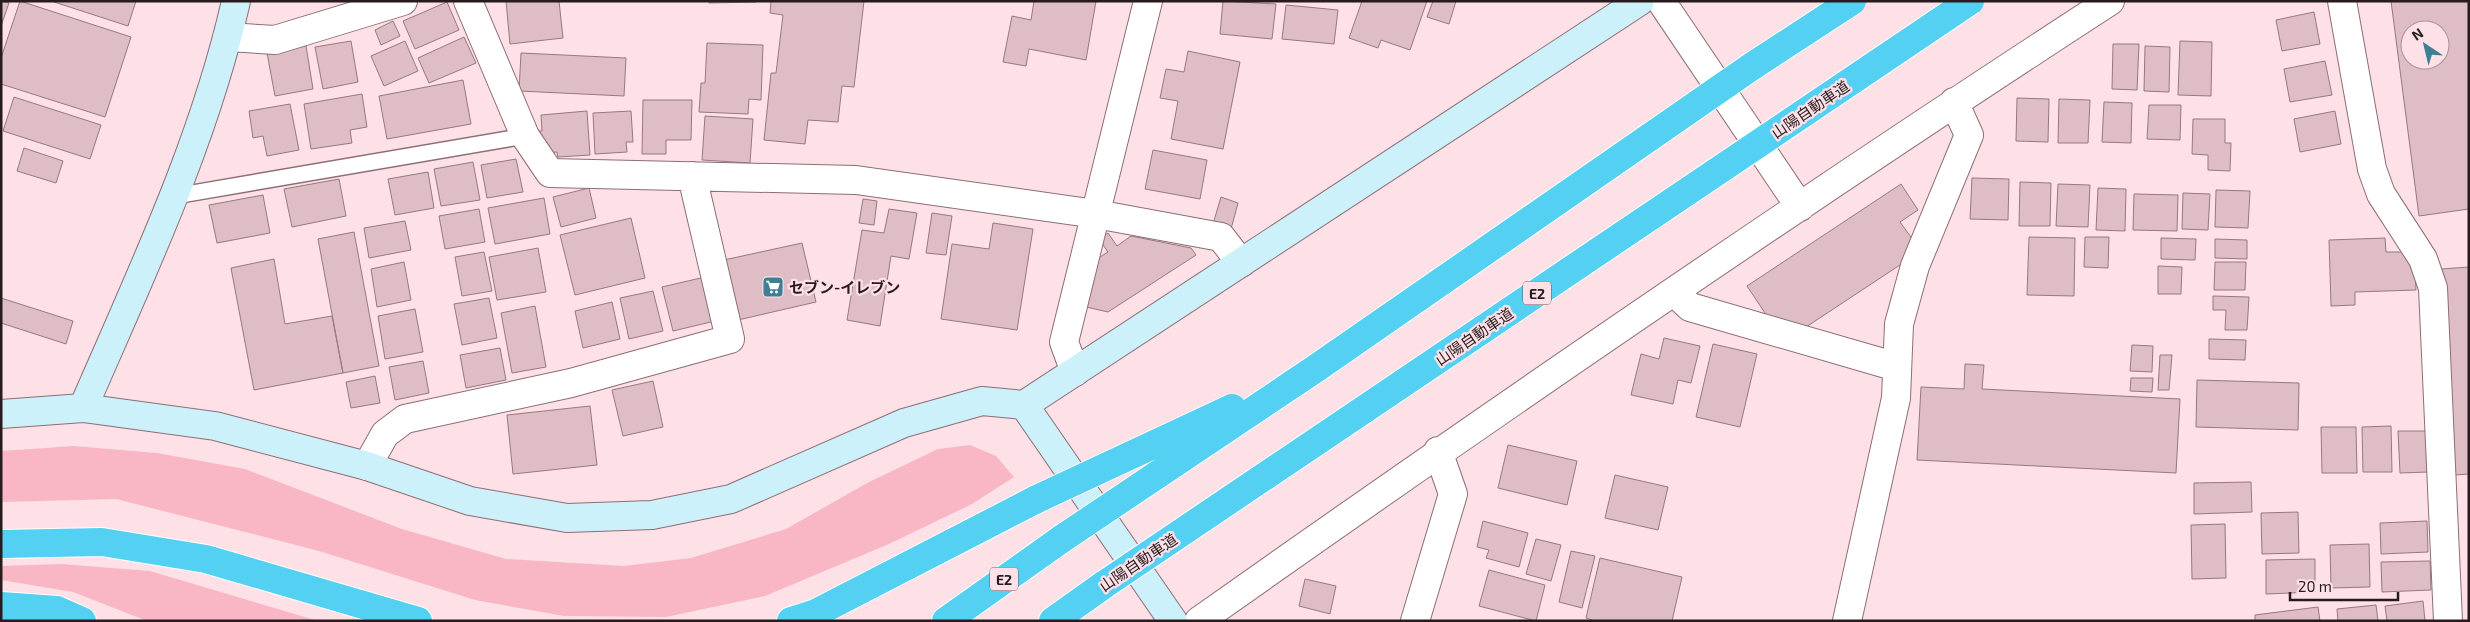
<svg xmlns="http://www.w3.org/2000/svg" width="2470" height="622" viewBox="0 0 2470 622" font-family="'Exo 2','Noto Sans JP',sans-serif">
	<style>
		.green { fill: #f9b7c6 }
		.building { fill: #dfbdc4; stroke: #97787f; fill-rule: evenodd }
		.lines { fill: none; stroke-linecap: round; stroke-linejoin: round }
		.lane-casing { stroke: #8d6e75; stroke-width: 18 }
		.street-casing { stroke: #8d6e75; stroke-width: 30 }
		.secondary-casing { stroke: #8d6e75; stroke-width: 30 }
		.highway-casing { stroke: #fff; stroke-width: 30 }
		.lane { stroke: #fff; stroke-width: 15 }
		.street { stroke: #fff; stroke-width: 28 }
		.secondary { stroke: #ccf1fb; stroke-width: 28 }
		.highway { stroke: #54d0f3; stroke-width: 28 }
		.highway-bridge-casing { stroke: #fff; stroke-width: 30; stroke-linecap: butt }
		.highway-bridge { stroke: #54d0f3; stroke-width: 28 }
		.labels { text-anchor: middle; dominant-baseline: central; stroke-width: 4.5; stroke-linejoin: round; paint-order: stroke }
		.shield { fill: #fde1e7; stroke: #67565a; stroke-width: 1 }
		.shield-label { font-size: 14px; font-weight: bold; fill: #271b1e }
		.street-label { font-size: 15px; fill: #271b1e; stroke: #fde1e7 }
		.poi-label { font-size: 15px; font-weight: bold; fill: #271b1e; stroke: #fde1e7; text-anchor: start }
	</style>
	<rect width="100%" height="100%" fill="#fde1e7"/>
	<path class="green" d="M970,445L996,456L1014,477L972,504L889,544L765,596L666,617L564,616L475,600L319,551L116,499L1,502V451L74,446L157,453L245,469L402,529L506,559L624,566L691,558L786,529L869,482L938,449Z
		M61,564L150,571L318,621H147L73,592L1,580V566Z"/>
	<path class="building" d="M1,1L9,3L1,26Z
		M20,1L131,37L105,117L1,84V58Z
		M51,1H136L128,26Z
		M506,1H559L563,38L510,44Z
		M709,1H756V2L709,3Z
		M771,1H864L854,87L842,86L838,122L808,120L805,144L764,140L771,73H776L783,15L770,13Z
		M1034,1H1096L1086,60L1029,49L1026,66L1003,62L1012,16L1031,20Z
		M1223,1L1276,4L1272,39L1220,34Z
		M1362,1H1427L1410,50L1381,40L1378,48L1349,38Z
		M1433,1H1456L1449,24L1427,17Z
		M2391,1H2469V209L2419,216ZM2410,30H2440V60H2410Z
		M447,2L459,30L415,49L403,21Z
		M1286,5L1338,10L1334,44L1282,39Z
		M2314,12L2320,44L2282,51L2276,20Z
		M393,21L400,36L381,45L375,30Z
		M464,37L476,63L429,83L418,58Z
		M351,41L358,82L323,89L315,47Z
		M405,41L418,71L384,86L371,56Z
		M2180,41L2212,42L2211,96L2178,95Z
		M707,43L763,45L761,100L749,99L748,114L699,112L701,83H705Z
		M2113,44H2139L2137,90L2112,89Z
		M306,46L313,89L275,96L267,53Z
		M2145,46L2170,47L2169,92L2144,91Z
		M1188,51L1240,62L1223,149L1171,139L1178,101L1160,98L1166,69L1184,72Z
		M521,53L626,58L624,96L519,91Z
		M2325,61L2332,95L2290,102L2284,69Z
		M463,80L471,124L387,139L379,96Z
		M362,94L367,127L350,130L352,143L311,149L304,104Z
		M14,97L101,125L90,159L3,131Z
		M2017,98L2049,99L2048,142L2016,141Z
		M2059,99L2090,100L2088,143H2058Z
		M643,100H692L691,140H666V154H642Z
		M2104,102L2132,103L2131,143L2102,142Z
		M290,104L299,150L267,156L263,136L253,138L249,111Z
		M2149,105H2181L2180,140L2147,139Z
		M587,111L590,155L558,157L557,152L545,153L538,131H542L541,115Z
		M631,111L633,142H626L627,152L595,154L593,113Z
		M2335,111L2341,144L2300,152L2294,119Z
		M705,116L753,119L750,163L702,160Z
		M2193,119H2225V143H2231L2230,171L2208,170V155L2192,154Z
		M24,148L63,161L56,183L17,171Z
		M1153,150L1207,160L1200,199L1145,189Z
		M516,159L523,192L487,198L481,165Z
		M473,162L480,200L441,206L434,169Z
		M428,172L434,208L395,215L388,179Z
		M1972,178L2009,179L2008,220L1970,219Z
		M339,179L346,216L292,227L284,189Z
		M2020,182L2051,183L2050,226H2019Z
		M1901,184L1918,210L1900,222L1913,240L1906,261L1806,327L1767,316L1747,286Z
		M2058,184L2090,185L2088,227L2056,226Z
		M589,188L596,218L561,227L553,197Z
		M2098,188L2126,189L2125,231L2096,230Z
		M2216,190L2250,191L2248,228L2215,227Z
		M2183,193L2210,194L2208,230L2182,229Z
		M2134,194L2178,195L2177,231L2133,230Z
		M263,195L270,233L217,243L209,205Z
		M1221,197L1238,203L1231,229L1213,224Z
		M544,198L550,234L495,244L488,208Z
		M863,199L877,201L874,225L859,223Z
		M479,209L485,242L445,249L439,216Z
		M889,209L917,213L909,259L891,256L880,326L847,320L862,230L884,233Z
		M932,213L952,216L946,255L926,253Z
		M631,218L645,278L575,295L560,235Z
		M405,221L411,250L369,258L364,228Z
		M993,223L1033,229L1017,330L941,319L952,244L989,249Z
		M354,232L379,366L343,373L318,239Z
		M1108,233L1117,246L1131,236L1191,248L1196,255L1108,312L1082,306L1095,260L1108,252L1099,239Z
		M2029,237L2075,238L2074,296L2027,295Z
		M2085,237H2109L2108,268L2084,267Z
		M2161,238L2196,239L2195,260L2161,259Z
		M2385,238L2386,252H2414L2416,290L2355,292V305L2331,306L2329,240Z
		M2215,239L2247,240V259L2215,258Z
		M802,243L816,302L738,320L724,260Z
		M538,248L546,292L497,300L489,257Z
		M484,252L492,291L462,296L455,257Z
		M274,259L285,324L332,316L343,373L254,390L231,268Z
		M404,262L411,300L377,307L371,269Z
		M2215,262H2246L2245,290H2214Z
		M2158,266L2182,267L2181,294H2158Z
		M2469,267V474L2455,475L2441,269Z
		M705,277L715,321L673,331L662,287Z
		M653,291L663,331L629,339L620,298Z
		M2213,296L2249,297L2247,330H2225L2226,310H2213Z
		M1,298L73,321L66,344L1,323Z
		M489,298L497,338L462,345L454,304Z
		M612,302L620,339L583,348L575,311Z
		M535,306L546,367L512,373L501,313Z
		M415,309L423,352L385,359L378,316Z
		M1664,338L1700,346L1691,383L1678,380L1673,404L1631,395L1641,354L1659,359Z
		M2209,339L2246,340L2245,360L2209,359Z
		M1713,344L1757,354L1740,427L1696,417Z
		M2132,345L2153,346L2152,372L2130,371Z
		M500,348L506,380L466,388L460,355Z
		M2160,355H2172L2169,390H2158Z
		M423,361L429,393L395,400L389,367Z
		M1965,364L1984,365L1982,389L2180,399L2176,473L1917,460L1921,387L1964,389Z
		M375,376L380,403L351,408L346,382Z
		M2131,378H2153L2152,392L2130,391Z
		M2197,380L2299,383L2298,430L2196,427Z
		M653,381L663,427L623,436L612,390Z
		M590,406L597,465L513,474L507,415Z
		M2391,426L2392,472H2363L2362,427Z
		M2321,427H2356L2357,473H2322Z
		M2398,431H2427L2428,472L2400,473Z
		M1508,445L1577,461L1567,505L1498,488Z
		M1615,475L1668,487L1658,530L1605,518Z
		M2251,482L2252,512L2194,514V483Z
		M2298,512L2299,553L2262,554L2261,513Z
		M1483,521L1528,533L1519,567L1486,558L1489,550L1477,547Z
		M2427,521L2428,552L2381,554L2380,523Z
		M2225,524L2226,578L2192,579L2191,525Z
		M1536,539L1561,545L1551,581L1526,574Z
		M2369,544L2370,587L2331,588L2330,545Z
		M1571,551L1595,556L1582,608L1559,602Z
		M1600,558L1682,577L1672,621H1595L1586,618Z
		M2315,559V592L2266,594V560Z
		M2430,561L2431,590L2382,592L2381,562Z
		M1489,570L1545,585L1536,621L1479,606Z
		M1305,579L1336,586L1330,614L1299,606Z
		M2423,601L2425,621H2387L2385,606Z
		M2376,605L2378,621H2338L2337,609Z
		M2318,607L2320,621H2255V615Z"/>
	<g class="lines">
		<g class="lane-casing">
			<path id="lane" d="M175,196L525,136"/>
		</g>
		<g class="street-casing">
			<path id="street" d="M468,1L525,136L550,173L856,180L1096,214L1221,237L1241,263
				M1661,1L1800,207
				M2342,1L2372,169L2381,194L2423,259L2433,288L2448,621
				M228,37L275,40L403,1
				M1674,292L1690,307L1897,367
				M1075,372L1064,342L1148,1
				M367,466L385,434L405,419L571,383L730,339L692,176
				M1199,621C1499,409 1802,201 2110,1
				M1415,621L1453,494L1438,451
				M1847,621L1896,398L1899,324L1915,266L1969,135L1954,102"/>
		</g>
		<g class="secondary-casing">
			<path id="secondary" d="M1024,405L1173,621
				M83,408C140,276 204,143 236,1
				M1,414L83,408L215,426L367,466L470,501L567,518L652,515L731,499L904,423L982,401L1024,405L1640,1"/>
		</g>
		<g class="highway-casing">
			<path id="highway" d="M1,544L102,542L206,559L418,621
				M1,606L57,610L82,621
				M791,621L816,613L1037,499
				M946,621L1063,538
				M1053,621L1105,584"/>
		</g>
		<use href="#lane" class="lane"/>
		<use href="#street" class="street"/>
		<use href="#secondary" class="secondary"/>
		<use href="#highway" class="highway"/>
		<g class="highway-bridge-casing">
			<path id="highway-bridge" d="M1037,499L1232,408
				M1063,538L1315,369L1751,67L1852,1
				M1105,584L1970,1"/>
		</g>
		<use href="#highway-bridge" class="highway-bridge"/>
	</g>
	<defs>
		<g id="supermarket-square" transform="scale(1.125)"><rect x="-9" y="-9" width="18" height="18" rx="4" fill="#3f7f93" stroke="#fde1e7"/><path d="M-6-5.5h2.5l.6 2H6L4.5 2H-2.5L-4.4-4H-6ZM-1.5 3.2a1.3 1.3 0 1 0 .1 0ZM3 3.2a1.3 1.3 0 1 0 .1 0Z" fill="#fff"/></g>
	</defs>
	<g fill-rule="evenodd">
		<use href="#supermarket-square" x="773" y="287"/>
	</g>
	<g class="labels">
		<g class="shield">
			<rect x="1523" y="281.5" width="28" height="23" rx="4"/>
			<rect x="990" y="567.5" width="28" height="23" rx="4"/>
		</g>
		<g class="shield-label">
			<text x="1537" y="293">E2</text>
			<text x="1004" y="579">E2</text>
		</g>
		<g class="street-label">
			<text transform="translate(1810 109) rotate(-34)">山陽自動車道</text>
			<text transform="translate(1474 336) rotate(-34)">山陽自動車道</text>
			<text transform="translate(1138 562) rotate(-34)">山陽自動車道</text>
		</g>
		<g class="poi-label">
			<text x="789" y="287">セブン-イレブン</text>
		</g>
	</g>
	<rect width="2470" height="622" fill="none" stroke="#271b1e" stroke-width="5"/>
	<g transform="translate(2425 45) rotate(325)"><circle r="24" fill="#fde1e7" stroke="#a79297"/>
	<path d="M0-4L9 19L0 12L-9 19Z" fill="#3f7f93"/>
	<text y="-8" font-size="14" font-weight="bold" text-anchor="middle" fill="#271b1e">N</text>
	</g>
	<path d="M2290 592v8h108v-8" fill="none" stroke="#271b1e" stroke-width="2.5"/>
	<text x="2298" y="592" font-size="15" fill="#271b1e" stroke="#fde1e7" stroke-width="4" paint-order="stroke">20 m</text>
</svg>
